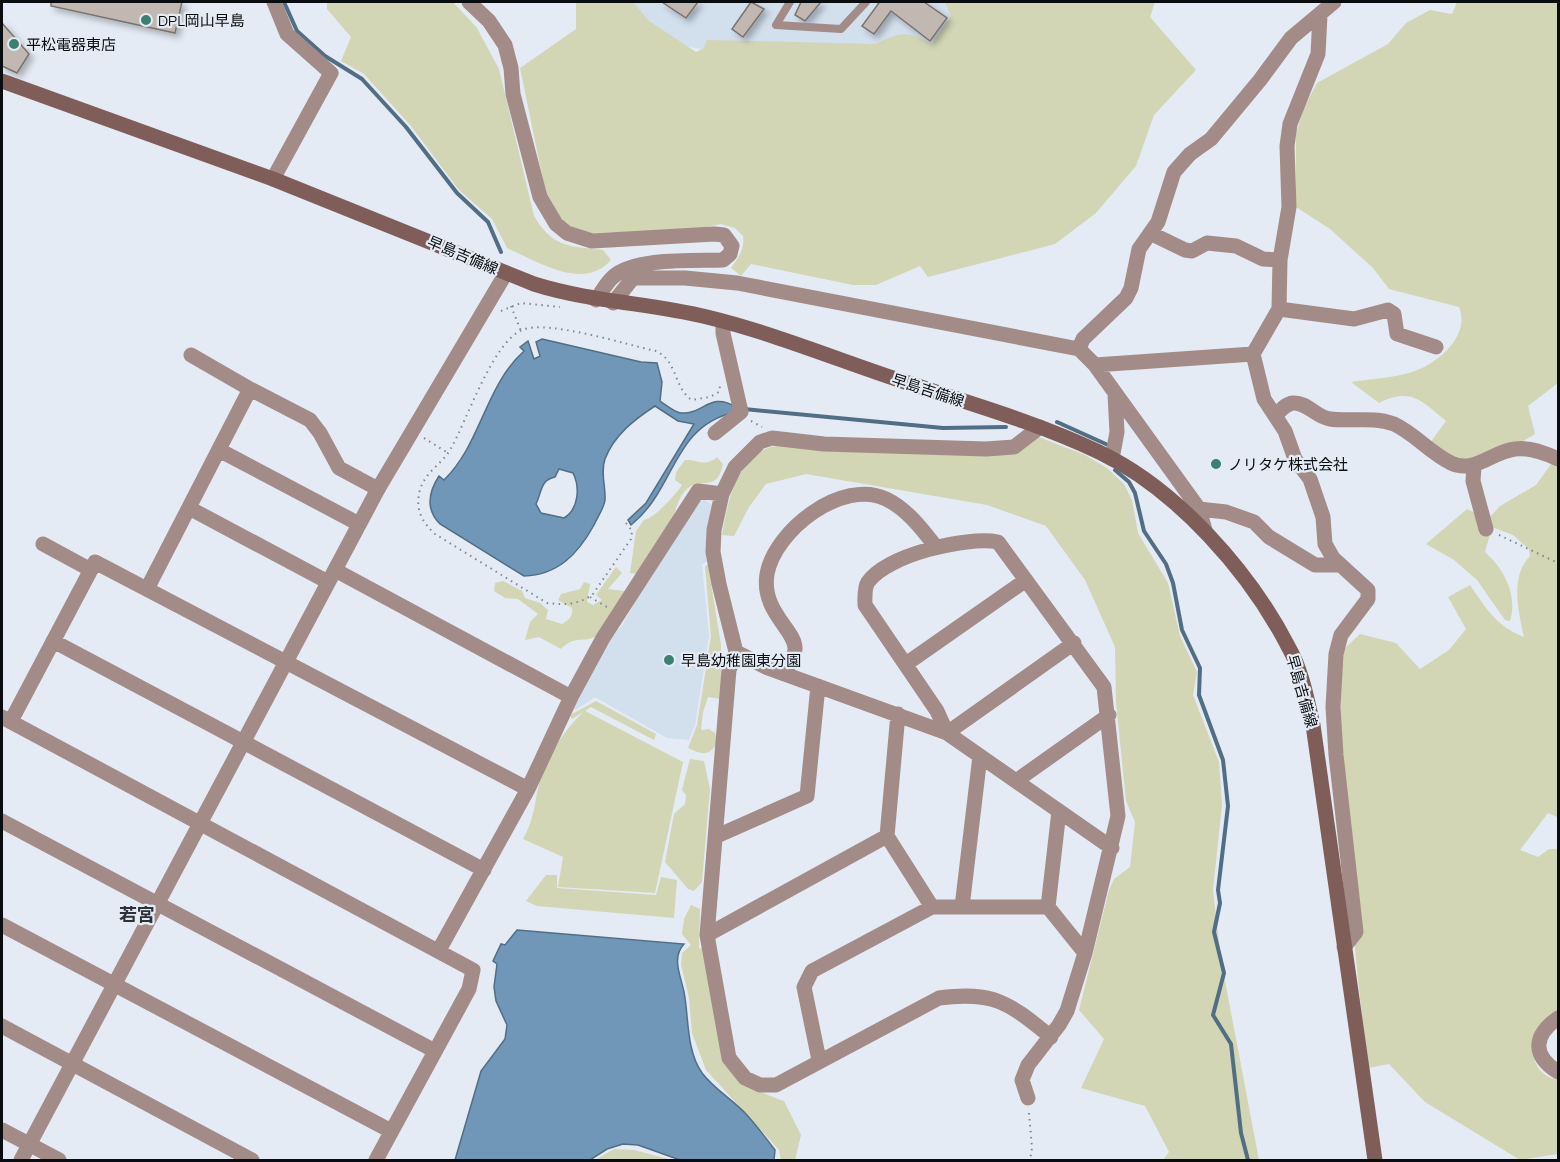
<svg xmlns="http://www.w3.org/2000/svg" width="1560" height="1162" viewBox="0 0 1560 1162" font-family="Manrope,'Noto Sans JP',sans-serif">
	<style>
		.built { fill: #d2dfed }
		.green { fill: #d2d6b5 }
		.water { fill: #7097b7; stroke: #516e85; stroke-width: 1.5; fill-rule: evenodd }
		.lines { fill: none; stroke-linecap: round; stroke-linejoin: round }
		.stream { stroke: #516e85; stroke-width: 4 }
		.building { fill: #c1b8b1; stroke: #7a726c; stroke-width: 1.5; filter: url(#shadow) }
		.path { stroke: #81878c; stroke-width: 2; stroke-dasharray: 1.5 4.5; stroke-linecap: butt }
		.service { stroke: #a38b87; stroke-width: 8 }
		.minor { stroke: #a38b87; stroke-width: 15 }
		.tertiary { stroke: #a38b87; stroke-width: 15 }
		.secondary { stroke: #7f5e59; stroke-width: 15 }
		.poi-dot { fill: #3c8074; stroke: #e4ebf4; stroke-width: 2 }
		.labels { text-anchor: middle; dominant-baseline: central; stroke-width: 4.5; stroke-linejoin: round; paint-order: stroke }
		.poi-label { font-size: 15px; fill: #0a0d0f; stroke: #e4ebf4; text-anchor: start }
		.street-label { font-size: 15px; fill: #0a0d0f; stroke: #e4ebf4 }
		.quarter-label { font-size: 18px; font-weight: bold; fill: #2c3238; stroke: #e4ebf4 }
	</style>
	<defs>
		<filter id="shadow"><feDropShadow dx="4" dy="4" stdDeviation="3" flood-color="#0004"/></filter>
	</defs>
	<rect width="100%" height="100%" fill="#e4ebf4"/>
	<path class="built" d="M626,2H947L959,18L936,51L777,61L670,44Z
		M705,500L713,505L706,532L708,561L702,564L709,636L695,725L689,740L667,738L595,697L576,710L572,708L608,639L622,626L641,591L698,502Z"/>
	<path class="green" d="M327,2H453L477,28L499,69L534,216C553,248 569,246 603,250L611,260C583,292 537,261 507,248L492,219L459,190L411,126L364,74L341,61L351,37L327,9Z
		M576,2H633L649,21L696,52L704,48L707,40L876,44C901,31 908,31 932,44L951,16L945,2H1155L1150,17L1196,70L1154,115L1136,166L1096,213L1055,244L928,277L920,266L876,285H853L751,264L741,276L731,268C738,258 745,249 743,236L735,228L721,224L688,231L591,233L566,225L556,215L547,199L520,68L576,29Z
		M1457,2H1558V383L1528,406L1535,434C1518,445 1473,466 1454,459C1446,456 1438,448 1430,443L1446,421C1422,401 1411,387 1379,403L1351,382C1370,379 1393,378 1412,372C1438,364 1471,335 1459,307L1389,289L1373,268L1330,229L1296,207V133L1304,108L1317,83L1388,44L1406,23L1430,10L1452,14Z
		M1036,436L1085,455L1107,468L1124,484L1132,500L1138,533L1168,583L1180,636L1197,672L1193,695L1219,762L1222,805L1213,890L1221,960L1259,1160H1163L1169,1152L1145,1106L1081,1088L1104,1039L1079,1010L1109,890L1114,879L1130,867L1135,822L1126,801L1116,702L1115,647L1085,580L1046,526L987,505L806,474L766,484L749,507L734,536L722,535C727,506 735,461 768,448C775,445 787,446 795,446L988,456Z
		M717,457L723,464C717,495 700,474 685,491C677,500 675,515 669,526C659,542 647,557 637,574L630,573L636,531L644,520C656,517 675,495 682,485L675,480L676,472L685,460C699,459 704,468 717,457Z
		M1551,464L1558,466V821L1557,817L1548,813L1520,850L1538,857L1549,849H1558V1010C1529,1024 1521,1072 1558,1080V1154L1520,1160L1425,1102L1389,1064L1368,1068C1352,932 1339,797 1341,660L1345,648L1360,634L1396,643L1420,669L1449,650L1466,629L1448,597L1470,585C1486,608 1497,627 1524,637C1518,610 1510,577 1530,556L1529,549L1513,535L1492,527L1485,552C1504,569 1518,595 1510,621L1505,620L1477,580L1454,560L1426,544L1467,509L1488,519L1500,506L1536,485Z
		M708,565L721,645V699L708,697L703,712L701,730L709,729L715,733L717,744C707,757 702,754 688,748L697,725L711,636L705,566Z
		M616,567L622,573L608,589L624,591C624,604 608,632 595,637C580,643 575,635 561,649L539,637L525,640L530,622L538,614L518,599L505,598L494,591L495,583L503,581L522,591L525,598L540,603L548,610L546,619L562,624C569,620 573,617 572,608L558,600L561,594L580,589L584,582L590,584L587,602L593,605L602,600L596,595Z
		M596,701L656,734L654,740L591,707L585,711L683,762L655,893L558,887L563,857L523,839C535,818 534,803 540,780C547,755 565,730 583,712L572,719L570,715Z
		M690,759L704,761L710,789L702,882L694,891L688,889L665,862L674,814L685,804L686,795L682,790Z
		M546,875H557V888L656,895L661,877L677,880L674,918L537,906L526,901Z
		M691,905L700,909L699,949L704,947L724,1064C741,1085 759,1092 784,1101L801,1135L795,1160H781L779,1150L706,1070L692,1033L689,998L681,965L682,953L691,945L682,934L684,919Z
		M614,1149L634,1150L672,1160H595Z"/>
	<path class="water" d="M542,339L641,362L657,363L662,382L660,401C666,405 674,412 681,413C703,415 710,391 736,407L735,412C671,427 677,488 631,525L628,520L646,503L694,424L678,421L655,406C635,419 614,435 605,459C600,473 606,486 605,500C604,508 597,518 594,525C578,554 558,575 524,576L440,524C426,510 428,493 439,476L444,480C481,444 485,386 524,351L520,347L528,341L534,359L540,356L536,342ZM559,469L573,473C580,487 579,509 564,518L541,513L536,504C542,492 540,480 555,477Z
		M517,930L684,944C671,958 681,976 684,992C689,1018 686,1050 702,1073C714,1089 733,1100 746,1114C756,1125 766,1138 775,1150L774,1160H680L638,1145L623,1144L607,1149L590,1160H455L481,1071L505,1039L507,1025L496,1001L494,987L497,964L493,961L501,944L505,945Z"/>
	<g class="lines">
		<path class="stream" d="M284,2L297,31L325,56L362,79L406,127L457,193L488,222L501,252
			M744,409L943,428L1006,427
			M1057,422L1108,445
			M1115,470L1129,482L1135,493L1144,531L1166,564L1173,583L1182,630L1200,668L1199,695L1223,760L1228,806L1218,890L1220,903L1214,932L1224,973L1213,1015L1231,1044L1241,1133L1248,1160"/>
	</g>
	<path class="building" d="M51,2H182L175,33L51,6Z
		M662,2H698L686,18Z
		M751,2L764,9L743,37L732,29Z
		M801,2H821L805,21L795,15Z
		M876,2H924L947,18L930,41L891,11L874,34L862,26L879,3Z
		M2,23L29,54L17,73L2,66Z"/>
	<g class="lines">
		<path class="path" d="M511,306L521,331
			M501,311L521,303L560,307
			M751,421L762,427
			M424,438L448,453
			M626,523L632,531L631,539L593,594C579,605 564,605 547,603L435,534C421,521 415,509 420,490C425,472 441,465 450,450C467,421 492,343 522,330C547,319 627,345 656,351C678,361 674,389 692,400L710,397L719,392L720,386
			M1499,535L1558,563
			M590,597L607,607
			M1029,1113L1032,1148L1030,1160"/>
		<path class="service" d="M790,2L776,25L841,29L866,2"/>
		<path class="minor" d="M469,2L489,21L505,45L511,68L513,94L540,197L556,224L567,233L592,241L714,234L724,235L732,246L730,254L723,260C696,261 634,257 613,277C606,283 601,293 596,300
			M273,179L331,73L287,34L274,2
			M1150,233L1185,250L1192,251L1207,243L1236,246L1263,259L1280,260
			M613,303L633,278H685L737,283L1079,349L1095,365L1199,509L1205,530
			M1279,309L1280,260L1289,207L1287,146L1290,124L1318,54L1320,15
			M1079,349L1083,339L1126,298L1131,288L1139,249L1158,222L1174,172L1190,154L1211,139L1260,80L1291,38L1334,2
			M1253,354L1279,309L1354,319L1388,310L1394,314L1397,334L1436,347
			M191,355L250,389
			M1095,365L1253,354L1264,399L1285,431L1295,459L1310,479L1323,517L1325,544L1333,558L1368,590V599L1341,635L1336,654L1333,707L1336,755L1356,932L1344,947
			M1275,416C1280,411 1285,404 1293,403C1307,402 1316,417 1330,419C1351,422 1373,416 1394,424C1414,433 1430,453 1451,463C1474,474 1491,452 1515,449C1530,447 1545,453 1558,459
			M1040,427L1014,447L986,449L824,444L772,438L760,442L735,467L722,494L714,530L713,552L719,584L736,652L729,670L707,935L729,1058L745,1078L760,1085H776L939,998C995,991 1009,1003 1051,1037
			M715,433L741,412L723,333V322
			M219,450L359,524
			M1112,459L1117,432L1115,394
			M1474,466L1473,481L1486,529
			M189,508L328,582
			M1199,509L1226,512L1254,522L1269,537L1315,565H1340
			M43,544L91,570
			M335,570L571,697
			M148,587L250,389L310,420L320,433L339,468L378,489
			M53,641L484,870
			M736,652L768,668L947,733L1112,848
			M906,664L1026,580
			M784,674C788,666 795,657 795,649C796,630 761,612 767,574C775,530 843,478 886,499C907,509 922,529 936,547
			M898,714L887,836L932,907
			M2,717L473,970L469,989L376,1160
			M11,721L95,562L528,789
			M947,733L937,711L865,605C865,598 864,588 868,582C887,555 966,536 998,542L1104,687L1118,816L1085,953L1067,1011L1059,1025L1028,1065L1022,1080L1028,1098
			M947,733L1074,643
			M1016,781L1109,715
			M2,821L435,1051
			M717,836L807,796L818,686
			M962,907L980,756
			M1048,907L1059,811
			M2,925L391,1131
			M707,935L887,836
			M439,950L528,789L571,697L603,638L698,491L722,494
			M1558,1018C1534,1035 1531,1055 1558,1072
			M2,1026L252,1160
			M819,1060L804,987L812,971L932,907H1048L1085,953
			M2,1130L59,1160"/>
		<path class="tertiary" d="M21,1160L378,489L506,273"/>
		<path class="secondary" d="M2,81L273,179L534,284C591,302 650,303 707,317C773,333 838,360 902,381C968,403 1036,422 1099,452C1177,489 1250,572 1289,648C1302,671 1307,699 1313,725L1375,1160"/>
	</g>
	<g class="poi-dot">
		<circle cx="146" cy="20" r="6"/>
		<circle cx="14" cy="44" r="6"/>
		<circle cx="1216" cy="464" r="6"/>
		<circle cx="669" cy="660" r="6"/>
	</g>
	<g class="labels">
		<g class="poi-label">
			<text x="158" y="20">DPL岡山早島</text>
			<text x="26" y="44">平松電器東店</text>
			<text x="1228" y="464">ノリタケ株式会社</text>
			<text x="681" y="660">早島幼稚園東分園</text>
		</g>
		<g class="street-label">
			<text transform="translate(463 255) rotate(23)">早島吉備線</text>
			<text transform="translate(928 390) rotate(18)">早島吉備線</text>
			<text transform="translate(1302 691) rotate(74)">早島吉備線</text>
		</g>
		<g class="quarter-label">
			<text x="137" y="914">若宮</text>
		</g>
	</g>
	<rect width="1560" height="1162" fill="none" stroke="#0a0d0f" stroke-width="6"/>
</svg>
